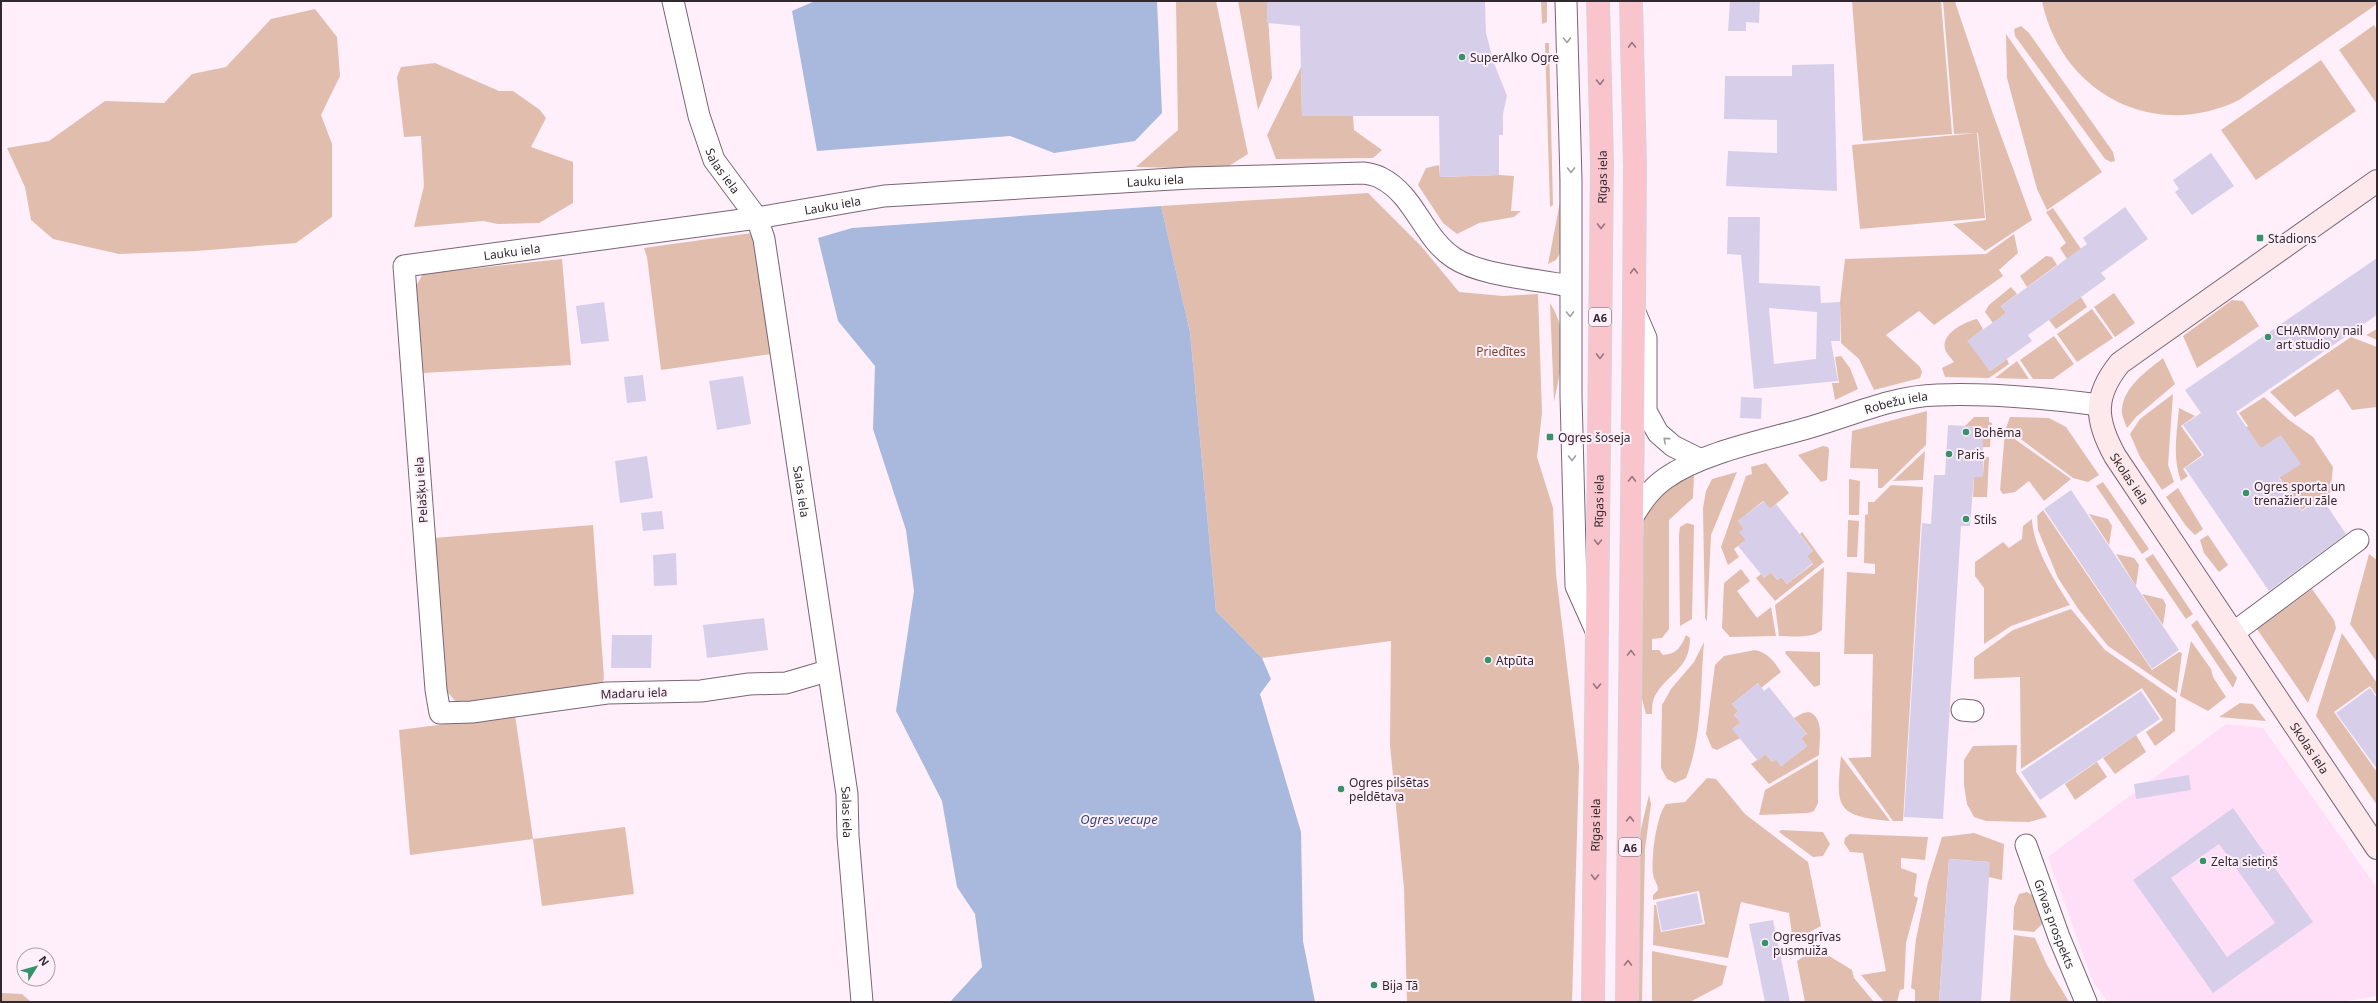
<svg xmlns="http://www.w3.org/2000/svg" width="2378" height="1003" viewBox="0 0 2378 1003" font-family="'Noto Sans',sans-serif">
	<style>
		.built { fill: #ffdff7 }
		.green { fill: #e1bdae }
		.water { fill: #a8b9dd }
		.building { fill: #d7cfe9; fill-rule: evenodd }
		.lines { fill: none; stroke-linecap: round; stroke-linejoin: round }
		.minor-casing { stroke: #7b6575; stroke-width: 23 }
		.secondary-casing { stroke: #7b6575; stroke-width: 24 }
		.trunk-casing { stroke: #d6d4d6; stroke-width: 24 }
		.minor { stroke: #fff; stroke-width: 21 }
		.secondary { stroke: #fde9ec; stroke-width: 22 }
		.trunk { stroke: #fac4cc; stroke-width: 22 }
		.oneway { stroke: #a39fa2 }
		.oneway2 { stroke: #96767e }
		.poi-dot { fill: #36926a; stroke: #feeffa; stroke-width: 1.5 }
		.labels { text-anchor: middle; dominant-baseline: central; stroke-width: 4; stroke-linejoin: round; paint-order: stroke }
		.shield { fill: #feeffa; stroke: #6f646d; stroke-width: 1 }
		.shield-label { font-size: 11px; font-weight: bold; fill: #322930 }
		.poi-label { font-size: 12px; fill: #322930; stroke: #feeffa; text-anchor: start }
		.street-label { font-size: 12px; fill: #322930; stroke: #feeffa }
		.park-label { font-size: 12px; fill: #7e462e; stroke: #feeffa }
		.water-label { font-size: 13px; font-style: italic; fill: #334878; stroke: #feeffa }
	</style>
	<rect width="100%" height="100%" fill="#feeffa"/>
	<path class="built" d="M2226,724L2263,728L2377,888L2376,996L2340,1002H2108L2093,982L2048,857Z"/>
	<path class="green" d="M1176,1H1216L1248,154L1224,169L1136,167L1178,130Z
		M1238,1H1267L1272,78L1258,110Z
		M1541,1H1547V22L1542,24Z
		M1852,1H1941L1952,134L1863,141Z
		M1943,1H1955L1956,5L1993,114L2032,220L1985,251L1953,224L1986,220L1978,133L1954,134Z
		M2042,1H2377V4L2239,100C2154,142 2061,93 2042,1Z
		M315,9L337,37L340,76L321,115L332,144V217L296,243L196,251L119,254L53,239L31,220L25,187L7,148L49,141L105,101L164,103L192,74L226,67L271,19Z
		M2374,25L2377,30V104L2339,50Z
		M2021,26L2029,33L2113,152L2115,161L2111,162L2105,159L2015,36L2014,29Z
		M2006,34L2102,172L2047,210L2037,189L2007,78Z
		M1545,43H1549L1553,205L1550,207Z
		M2321,60L2356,111L2256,180L2221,130Z
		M435,63L499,91H513L540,110L546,118L531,147L573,162V203L539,223L498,224L483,221L414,227L424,186L421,136L404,137L397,77L401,67Z
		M1301,67L1302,116H1353L1354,130L1382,150L1373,158L1276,159L1267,135Z
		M1977,133L1985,218L1860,229L1852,145Z
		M1439,165L1440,177L1499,175L1514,176L1511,211H1521L1514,217L1479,223L1457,234L1443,223L1418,185L1426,168Z
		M1559,165L1565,201L1563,248L1556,260L1548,264L1560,202Z
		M1368,193L1421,246L1459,292L1503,296L1538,294L1542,413L1537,457L1553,508L1556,574L1579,766L1572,1002H1407L1404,888L1390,745L1391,641L1262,658L1216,611L1190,332L1161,206Z
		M2053,208L2081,249L2067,259L2060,248L2066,243L2046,212Z
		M752,233L771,354L661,370L647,257L644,248Z
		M2014,234L2018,253L1999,270L2003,276L1934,325L1919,311L1886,335L1920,367L1922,372L1920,378L1874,390L1859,359L1841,343L1840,302L1845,259L1986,254Z
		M2046,256L2052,257L2057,265L2027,287L2020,276Z
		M562,259L571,365L422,373L416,286L423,274Z
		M2011,287L2017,294L2001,306L2006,313L1993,323L1985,312L1989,305Z
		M2114,293L2135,323L2115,337L2094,307Z
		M2081,297L2087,307L2056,329L2049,320Z
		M2232,300L2243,301L2259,326L2197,368L2183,336Z
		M1550,303C1571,336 1561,366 1554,402Z
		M2092,309L2113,338L2077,362L2057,334Z
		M1977,319L1983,329L1968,341L1990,371L2007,359L2009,364L1989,378L1945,377L1942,368L1954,362C1951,358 1946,353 1945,349C1941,333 1965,322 1977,319Z
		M2377,329V340L2366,335Z
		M2054,336L2074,364L2053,379H2033L2020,360Z
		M2351,337L2377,347V407L2352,410L2338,389L2295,417L2270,392Z
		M1841,356L1850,368L1858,389L1835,400L1832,383H1839L1835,357Z
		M2163,358L2175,384L2136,417L2127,428C2125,422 2121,415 2122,409C2124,386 2147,371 2163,358Z
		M2017,361L2029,379L1995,378Z
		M2173,394L2168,465L2174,482L2162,490L2140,457L2130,434L2140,419Z
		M2264,397L2289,420L2313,437L2333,467L2329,505L2321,496L2302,510L2245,428L2248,426L2239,413Z
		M2179,408L2195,416L2181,426L2202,455L2183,469L2188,476L2181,481C2172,457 2177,433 2179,408Z
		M1927,411L1926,445L1882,488H1878V469L1850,468L1852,431Z
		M1974,417H1989V422L1992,423L1990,447H1982L1983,427L1965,426Z
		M2010,417L2049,418L2066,427L2099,475L2088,482L2073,478L2006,428Z
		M2005,432L2071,479L2044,501L2029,481L2015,492L2003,494L2000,490Z
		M1823,446L1828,447L1829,450L1827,480L1821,482L1798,455Z
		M1925,451L1923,480L1893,481Z
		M1984,457H1989L1987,497H1973L1974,477H1983Z
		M1766,463L1789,493L1770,509L1763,501L1738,521L1744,529L1740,532L1746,540L1734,549L1739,557L1728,565L1721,547L1746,476L1752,474L1751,467Z
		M1737,472L1711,535L1707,621L1705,618L1703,508L1706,491L1712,479Z
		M1694,474L1693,498L1669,520V629L1662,638L1652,639V650H1659L1663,655C1677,654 1681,647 1686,635L1690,638C1690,671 1665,674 1654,698C1652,703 1652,709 1652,714H1646L1642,699L1641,525L1657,492Z
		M1849,479L1860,481L1859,515H1849Z
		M2103,482L2149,549L2142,554L2096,486Z
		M1891,485L1923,487L1903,821H1893L1848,758L1871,757L1873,654H1844L1847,572L1875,574V564L1864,563L1865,515L1868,514V502H1874Z
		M2178,488L2203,529L2195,535L2186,526L2166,497Z
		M2043,510L2152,670L2179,652L2182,653L2177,693L2108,646L2079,610L2058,578L2038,530L2037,516Z
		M2089,514L2108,519L2112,526L2109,545Z
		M2032,519C2033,547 2055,582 2070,605L2011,626L1984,644V588L1975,576V562L2003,542L2009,548L2022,539L2023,526Z
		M1848,520L1859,521L1857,557H1847Z
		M1687,523L1694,525L1692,619L1680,626L1679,535L1680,527Z
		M593,525L604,678L601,687L457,703L441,685L434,538Z
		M1802,532L1824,562L1775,601L1756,578L1761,574L1764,578L1771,572L1777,580L1781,577L1787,584L1813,564L1807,556L1813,551L1800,534Z
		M2208,535L2228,565L2219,572L2204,553L2200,540Z
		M2116,554L2134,558L2139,565L2136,586Z
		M2153,554L2193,614L2186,619L2145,559Z
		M2369,554L2377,560V662L2350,624Z
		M1824,567L1822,630C1812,639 1791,636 1779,636L1775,605Z
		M1741,569L1750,581L1737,591L1757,618L1771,607L1776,636L1730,637L1722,628L1724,583Z
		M2312,589L2334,620L2336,628L2308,703L2257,629Z
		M2142,594L2163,599L2166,605L2163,625Z
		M2071,609L2105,650L2176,699L2175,731L2155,746L2146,732L2163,720L2142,688L2021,769L2020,677L1974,679V658L2013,630Z
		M2197,620L2237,678L2233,688L2191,625Z
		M2342,633L2377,683V696L2370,686L2334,712L2377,772V805L2316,716Z
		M2191,641L2211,669L2213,677L2226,697L2208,711L2180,696Z
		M1704,642C1700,687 1703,736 1686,778L1675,783L1667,779L1661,768L1662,705L1671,689L1694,662Z
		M1755,650C1768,653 1774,661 1781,672L1761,688L1758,683L1732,704L1738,711L1734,715L1740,722V738L1717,750L1712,748L1706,734L1715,665L1724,656Z
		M1786,651L1820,652V685L1814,687L1785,653Z
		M2240,703L2253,704L2266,721L2219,717Z
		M1809,712C1825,718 1819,742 1819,755L1769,784L1751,764L1766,754L1772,762L1776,759L1781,766L1807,746L1801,738L1807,734L1794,718L1803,713Z
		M515,715L533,839L625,827L634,894L542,906L533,839L410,855L399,730Z
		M2136,735L2146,752L2115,774L2103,758Z
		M2017,745L2016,772L2047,817L2029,822L1986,821L1974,817L1967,804L1964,785V760L1973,746Z
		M1841,756L1890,821C1835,816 1836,807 1841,756Z
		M1818,759V803L1814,811L1808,813L1759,815L1765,790Z
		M2097,762L2107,777L2075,800L2065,784Z
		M1707,778L1716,779L1745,814L1808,862L1821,926L1793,941L1789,913L1741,902L1728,958L1653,945L1654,905H1656L1661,932L1705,924L1699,891L1653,900V895L1658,890C1658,884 1654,880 1653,875C1651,859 1656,816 1666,804L1685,802Z
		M1649,795L1651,804L1645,849L1642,1002H1637L1640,833Z
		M1781,830L1823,832L1830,844L1823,856L1813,857L1779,832Z
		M1974,833L2004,844L2002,880L1989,877V862L1949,859L1939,1002H1915V990L1911,988L1916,939L1928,882L1942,837Z
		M1850,834L1928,837L1925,860L1901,858V868L1917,874L1914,896L1918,898L1906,943L1904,989L1900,990L1897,1002H1884L1861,975L1886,971L1863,853L1850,852L1844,843L1845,838Z
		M2027,892L2037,898L2044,922L2034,932L2013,930L2014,907L2019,894Z
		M2014,935L2035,938L2047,965L2069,1002H2010Z
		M1816,948L1852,970L1854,978L1874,1002H1805L1797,961Z
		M1652,951L1727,966L1722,985L1690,1002H1652Z
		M1,993L22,994L31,1002H1Z"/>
	<path class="water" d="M815,1H1157L1162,113L1135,141L1054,153L1010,136L817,151L792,11Z
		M1161,206L1190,332L1216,611L1262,658L1271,679L1260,694L1301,832L1303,941L1315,1002H950L982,967L975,914L957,887L942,801L896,711L914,591L906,530L873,429L875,366L838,321L818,238L852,228Z"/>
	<path class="building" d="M1267,1H1485L1486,33L1494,63L1507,96L1503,114V135H1499V175L1440,177L1439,116H1302L1300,26L1267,23Z
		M1730,1H1760L1759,23L1746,22V31H1728Z
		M1834,64L1837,191L1726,186L1728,151L1777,153V120L1724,119L1725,76H1792V65Z
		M2211,153L2234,186L2192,215L2175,192L2179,189L2173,180Z
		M2125,207L2148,239L2101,273L2106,279L2028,335L2032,341L1990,371L1967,341L2006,313L2001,306L2087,244L2083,238Z
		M1728,217H1760L1759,283L1820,286L1821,303L1840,302V341H1831L1838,381L1754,389L1741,255L1727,254ZM1769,308L1817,312L1816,359L1774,364Z
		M2377,258V315L2236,412L2261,448L2281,435L2301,464L2279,478L2302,511L2321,497L2346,534L2269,591L2185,468L2204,455L2183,425L2201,413L2185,390Z
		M604,302L609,341L581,344L576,306Z
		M643,375L646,401L627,403L624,377Z
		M743,376L751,424L717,430L709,381Z
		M1741,397L1762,398L1761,419L1740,418Z
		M1948,425L1983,427V477H1974L1970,526H1961L1943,819L1904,817L1922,523L1931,524L1934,475H1945Z
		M647,456L653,498L620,503L615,461Z
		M2071,490L2179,650L2152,669L2044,509Z
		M1764,501L1770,509L1776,504L1813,551L1807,556L1813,563L1787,584L1781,577L1777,580L1771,572L1764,578L1738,546L1746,540L1739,532L1744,529L1738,521Z
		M662,511L664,529L643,531L641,513Z
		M676,553L677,585L654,586L653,555Z
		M764,618L768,650L707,658L703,625Z
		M612,635H652L651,668H611Z
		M1758,683L1764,691L1769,687L1807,734L1801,738L1807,746L1781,767L1776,759L1772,762L1766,754L1758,761L1732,729L1740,722L1734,715L1738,711L1732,704Z
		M2370,688L2377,698V769L2336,713Z
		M2141,691L2160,719L2040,800L2021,772Z
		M2189,775L2191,790L2136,799L2134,784Z
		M2233,808L2313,922L2213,993L2133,880ZM2219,844L2275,923L2227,957L2171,878Z
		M1949,859L1990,862L1981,1002H1939Z
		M1697,893L1703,923L1662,931L1656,902Z
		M1773,920L1790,1002H1765L1749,924Z"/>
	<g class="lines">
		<g class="minor-casing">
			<g id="minor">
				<path id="s1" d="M673,1L699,116L714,160L757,218L764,239L847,794L848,836L862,1002"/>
				<path d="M1566,1L1571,180V396L1576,586L1597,633"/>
				<path d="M1634,310L1646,338V411L1658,433L1673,446L1699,459"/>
				<path id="s2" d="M1632,518C1642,502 1650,489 1666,478C1703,452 1767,440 1811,427C1852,415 1894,396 1937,395C1991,393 2045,398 2099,405"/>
				<path d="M2233,633L2358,540"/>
				<path id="s3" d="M827,671L786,683L749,684L701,691L607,693L472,712L440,713L436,690L404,266L757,218L884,196L1190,178L1364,173C1369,174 1376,175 1381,178C1415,195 1423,238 1454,258C1481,276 1537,279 1569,286"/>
				<path d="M1962,710L1973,711"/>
				<path id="s4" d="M2026,845L2059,937L2086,1002"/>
			</g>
		</g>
		<g class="secondary-casing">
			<g id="secondary">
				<path id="s5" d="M2377,181L2120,363C2093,396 2095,420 2115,456L2377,848"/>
			</g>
		</g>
		<g class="trunk-casing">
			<g id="trunk">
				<path id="s6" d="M1593,1002L1602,163L1598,1"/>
				<path d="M1627,1002L1634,310L1635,166L1631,1"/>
			</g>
		</g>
		<use href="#minor" class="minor"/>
		<use href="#secondary" class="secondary"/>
		<use href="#trunk" class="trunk"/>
	</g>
	<defs><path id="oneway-chevron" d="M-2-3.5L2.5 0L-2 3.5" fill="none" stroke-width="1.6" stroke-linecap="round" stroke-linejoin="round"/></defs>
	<g class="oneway">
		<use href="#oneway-chevron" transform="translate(1567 40) rotate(89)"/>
		<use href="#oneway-chevron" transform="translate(1571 170) rotate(89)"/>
		<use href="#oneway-chevron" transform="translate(1570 314) rotate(89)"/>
		<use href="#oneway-chevron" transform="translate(1666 440) rotate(-139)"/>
		<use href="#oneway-chevron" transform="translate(1572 458) rotate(89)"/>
	</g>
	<g class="oneway2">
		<use href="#oneway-chevron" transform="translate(1632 45) rotate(-91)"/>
		<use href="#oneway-chevron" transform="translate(1600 82) rotate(89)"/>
		<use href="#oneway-chevron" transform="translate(1601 226) rotate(91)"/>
		<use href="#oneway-chevron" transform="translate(1634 271) rotate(-90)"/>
		<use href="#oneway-chevron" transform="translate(1600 356) rotate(91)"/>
		<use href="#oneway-chevron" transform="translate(1632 479) rotate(-89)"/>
		<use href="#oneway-chevron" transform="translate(1598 542) rotate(91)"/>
		<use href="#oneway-chevron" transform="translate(1631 653) rotate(-90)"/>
		<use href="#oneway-chevron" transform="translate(1597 686) rotate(91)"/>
		<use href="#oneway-chevron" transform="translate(1630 819) rotate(-89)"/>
		<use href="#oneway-chevron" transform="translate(1595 877) rotate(91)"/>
		<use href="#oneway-chevron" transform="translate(1628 963) rotate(-89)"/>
	</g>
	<g class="poi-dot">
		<circle cx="1462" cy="57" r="4"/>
		<rect x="2256" y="234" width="8" height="8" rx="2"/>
		<circle cx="2268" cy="337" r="4"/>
		<circle cx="1966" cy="432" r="4"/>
		<rect x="1546" y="433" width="8" height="8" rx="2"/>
		<circle cx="1949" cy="454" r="4"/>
		<circle cx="2246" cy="493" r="4"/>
		<circle cx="1966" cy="519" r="4"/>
		<circle cx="1488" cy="660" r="4"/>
		<circle cx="1341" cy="789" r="4"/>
		<circle cx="2203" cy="861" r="4"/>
		<circle cx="1765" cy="943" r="4"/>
		<circle cx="1374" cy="985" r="4"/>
	</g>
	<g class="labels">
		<g class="shield">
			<rect x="1589" y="308" width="22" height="18" rx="3"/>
			<rect x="1619" y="838" width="22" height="18" rx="3"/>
		</g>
		<g class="shield-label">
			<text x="1600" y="317">A6</text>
			<text x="1630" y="847">A6</text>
		</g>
		<g class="poi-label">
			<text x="1470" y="57">SuperAlko Ogre</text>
			<text x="2268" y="238">Stadions</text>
			<text x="2276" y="330">CHARMony nail<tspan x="2276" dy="14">art studio</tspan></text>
			<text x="1974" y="432">Bohēma</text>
			<text x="1558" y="437">Ogres šoseja</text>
			<text x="1957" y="454">Paris</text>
			<text x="2254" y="486">Ogres sporta un<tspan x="2254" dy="14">trenažieru zāle</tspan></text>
			<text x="1974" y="519">Stils</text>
			<text x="1496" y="660">Atpūta</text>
			<text x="1349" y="782">Ogres pilsētas<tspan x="1349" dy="14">peldētava</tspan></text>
			<text x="2211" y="861">Zelta sietiņš</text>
			<text x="1773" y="936">Ogresgrīvas<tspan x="1773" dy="14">pusmuiža</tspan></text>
			<text x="1382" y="985">Bija Tā</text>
		</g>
		<g class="street-label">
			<text stroke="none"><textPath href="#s1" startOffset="178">Salas iela</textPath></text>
			<text stroke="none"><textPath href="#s6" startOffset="825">Rīgas iela</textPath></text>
			<text stroke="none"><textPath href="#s3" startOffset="1596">Lauku iela</textPath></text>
			<text stroke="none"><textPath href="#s3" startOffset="1272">Lauku iela</textPath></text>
			<text stroke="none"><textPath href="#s3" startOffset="948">Lauku iela</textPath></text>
			<text stroke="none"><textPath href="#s2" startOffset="296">Robežu iela</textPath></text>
			<text stroke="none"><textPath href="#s5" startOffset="443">Skolas iela</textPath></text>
			<text transform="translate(421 490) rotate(-94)">Pelašķu iela</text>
			<text stroke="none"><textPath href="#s1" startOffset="514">Salas iela</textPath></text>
			<text stroke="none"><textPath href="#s6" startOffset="501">Rīgas iela</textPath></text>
			<text transform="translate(634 693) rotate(-2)">Madaru iela</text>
			<text stroke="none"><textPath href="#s5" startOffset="767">Skolas iela</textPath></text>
			<text stroke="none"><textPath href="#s1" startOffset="838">Salas iela</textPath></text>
			<text stroke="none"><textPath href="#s6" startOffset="177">Rīgas iela</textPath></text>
			<text stroke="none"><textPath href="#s4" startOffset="84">Grīvas prospekts</textPath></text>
		</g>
		<g class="park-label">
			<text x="1501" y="351">Priedītes</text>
		</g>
		<g class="water-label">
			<text x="1119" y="819">Ogres vecupe</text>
		</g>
	</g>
	<rect width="2378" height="1003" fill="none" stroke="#322930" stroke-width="4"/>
	<g transform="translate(36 967) rotate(53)"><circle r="19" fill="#feeffa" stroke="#aca0a9"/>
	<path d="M0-3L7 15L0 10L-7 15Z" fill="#36926a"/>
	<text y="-6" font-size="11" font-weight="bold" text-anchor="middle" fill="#322930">N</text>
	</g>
</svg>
